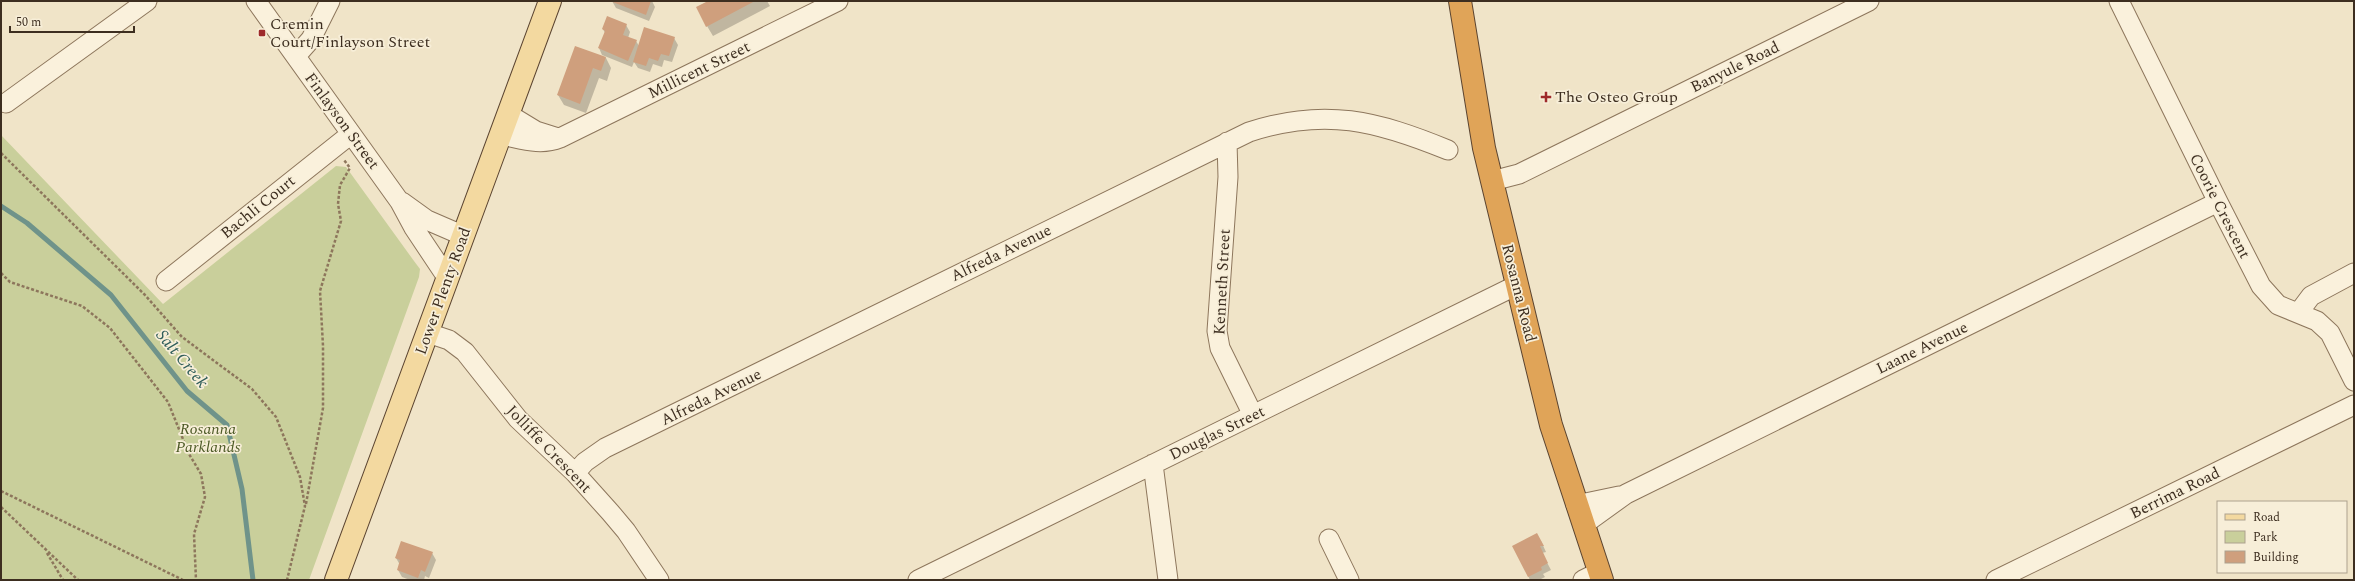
<svg xmlns="http://www.w3.org/2000/svg" width="2355" height="581" viewBox="0 0 2355 581" font-family="Spectral,serif">
	<style>
		.green { fill: #c9cf9b }
		.shadow { fill: #0003 }
		.lines { fill: none; stroke-linecap: round; stroke-linejoin: round }
		.stream { stroke: #6f938a; stroke-width: 5 }
		.building { fill: #cf9f7d }
		.minor-casing { stroke: #8d765c; stroke-width: 21 }
		.major-casing { stroke: #5b4430; stroke-width: 24 }
		.highway-casing { stroke: #5b4430; stroke-width: 24 }
		.path { stroke: #8d765c; stroke-width: 2.5; stroke-dasharray: 3 2; stroke-linecap: butt }
		.minor { stroke: #faf1dc; stroke-width: 19 }
		.major { stroke: #f3d9a0; stroke-width: 22 }
		.highway { stroke: #e0a458; stroke-width: 22 }
		.poi-dot { fill: #9e2a2b; stroke: #f7eed8; stroke-width: 1.5 }
		.labels { text-anchor: middle; dominant-baseline: central; stroke-width: 3.5; stroke-linejoin: round; paint-order: stroke }
		.poi-label { font-size: 16px; fill: #3d2e20; stroke: #f7eed8; text-anchor: start }
		.street-label { font-size: 16px; fill: #3d2e20; stroke: #f7eed8 }
		.park-label { font-size: 16px; font-style: italic; fill: #4d5a26; stroke: #f7eed8 }
		.water-label { font-size: 17px; font-style: italic; fill: #2f5d5a; stroke: #f7eed8 }
	</style>
	<rect width="100%" height="100%" fill="#f0e4c8"/>
	<path class="green" d="M1,135L163,304L336,166L346,167L414,261L420,269L419,277L309,580H1Z"/>
	<path class="shadow" d="M612,1H652L655,7L649,21L616,8Z
		M710,1H767L770,6L713,36L707,26Z
		M626,25L630,32L628,38L636,41L639,46L674,38L678,45L672,62L664,60L662,67L653,64L650,72L638,68L634,62L632,67L602,55L599,48L605,33L603,29Z
		M576,47L606,58L611,68L607,81L599,78L586,113L564,105L558,95Z
		M1541,541L1546,552L1542,553L1551,570L1543,574L1545,577L1539,580H1530L1514,546Z
		M432,553L436,560L429,578L425,576L424,580H410L402,577L398,570L400,565L396,558Z"/>
	<g class="lines">
		<path class="stream" d="M1,206L27,223L111,295L187,391L227,425L242,489L253,580"/>
	</g>
	<path class="building" d="M610,1H651L646,15Z
		M708,1H755L706,27L696,7Z
		M607,16L627,24L623,35L637,40L628,61L598,48L605,31L602,29Z
		M644,27L675,37L669,56L661,54L658,61L649,58L646,66L633,62Z
		M575,46L606,57L601,71L593,68L580,104L557,95Z
		M1537,533L1544,546H1540L1548,563L1541,567L1542,570L1528,577L1512,546Z
		M401,541L433,552L425,572L421,570L418,578L397,570L400,560L395,558Z"/>
	<g class="lines">
		<g class="minor-casing">
			<path id="minor" d="M256,1L400,202L414,228L448,279
				M2119,1L2218,202L2261,286L2278,305L2317,321L2330,333L2354,381
				M296,56L311,39L330,1
				M6,103L147,1
				M508,114L536,131L555,137
				M501,135C522,139 540,146 560,138L838,1
				M1227,142L1228,177L1217,331L1220,348L1253,415
				M1492,181L1519,174L1869,1
				M402,202L427,220L464,236
				M166,281L351,134
				M2299,312L2311,296L2354,273
				M428,333L449,340L465,352L518,419L575,473L610,512L626,531L659,580
				M1153,464L1168,580
				M575,473L585,462L605,448L1249,132C1325,107 1377,121 1448,150
				M1576,505L1619,496
				M1583,525L1626,494L2218,202
				M1329,539L1349,580
				M918,580L1517,285
				M1583,580L1599,572
				M1996,580L2354,405"/>
		</g>
		<g class="major-casing">
			<path id="major" d="M336,580L550,1"/>
		</g>
		<g class="highway-casing">
			<path id="highway" d="M1460,1L1484,148L1551,425L1602,580"/>
		</g>
		<path class="path" d="M1,153L145,295L182,337L252,389L276,417L300,477L305,506L287,580
			M1,273L10,282L82,306L110,328L168,402L189,454L201,474L205,497L194,534L196,580
			M1,491L183,580
			M306,504L323,408V346L320,291L341,221L338,204L340,185L350,168L344,160
			M1,507L78,580
			M47,553L63,580"/>
		<use href="#minor" class="minor"/>
		<use href="#major" class="major"/>
		<use href="#highway" class="highway"/>
	</g>
	<g class="poi-dot">
		<rect x="258" y="29" width="8" height="8" rx="2"/>
		<path d="M1544 91h4v4h4v4h-4v4h-4v-4h-4v-4h4z"/>
	</g>
	<g class="labels">
		<g class="poi-label">
			<text x="270" y="24">Cremin<tspan x="270" dy="18">Court/Finlayson Street</tspan></text>
			<text x="1555" y="97">The Osteo Group</text>
		</g>
		<g class="street-label">
			<text transform="translate(1735 67) rotate(-26)">Banyule Road</text>
			<text transform="translate(699 70) rotate(-26)">Millicent Street</text>
			<text transform="translate(342 121) rotate(54)">Finlayson Street</text>
			<text transform="translate(2220 206) rotate(63)">Coorie Crescent</text>
			<text transform="translate(258 207) rotate(-39)">Bachli Court</text>
			<text transform="translate(1001 253) rotate(-26)">Alfreda Avenue</text>
			<text transform="translate(1222 282) rotate(-87)">Kenneth Street</text>
			<text transform="translate(443 291) rotate(-70)">Lower Plenty Road</text>
			<text transform="translate(1519 293) rotate(76)">Rosanna Road</text>
			<text transform="translate(1922 348) rotate(-26)">Laane Avenue</text>
			<text transform="translate(711 397) rotate(-26)">Alfreda Avenue</text>
			<text transform="translate(1217 433) rotate(-26)">Douglas Street</text>
			<text transform="translate(549 449) rotate(46)">Jolliffe Crescent</text>
			<text transform="translate(2175 493) rotate(-26)">Berrima Road</text>
		</g>
		<g class="park-label">
			<text x="208" y="429">Rosanna<tspan x="208" dy="18">Parklands</tspan></text>
		</g>
		<g class="water-label">
			<text transform="translate(182 359) rotate(50)">Salt Creek</text>
		</g>
	</g>
	<rect width="2355" height="581" fill="none" stroke="#3d2e20" stroke-width="4"/>
	<rect x="2217" y="501" width="130" height="72" fill="#f7eed8" stroke="#ada18e"/>
	<rect x="2225" y="514" width="20" height="6" fill="#f3d9a0" stroke="#ada18e"/>
	<text x="2253" y="521" font-size="12" fill="#3d2e20">Road</text>
	<rect x="2225" y="531" width="20" height="12" fill="#c9cf9b" stroke="#ada18e"/>
	<text x="2253" y="541" font-size="12" fill="#3d2e20">Park</text>
	<rect x="2225" y="551" width="20" height="12" fill="#cf9f7d" stroke="#ada18e"/>
	<text x="2253" y="561" font-size="12" fill="#3d2e20">Building</text>
	<path d="M10 26v6h124v-6" fill="none" stroke="#3d2e20" stroke-width="2"/>
	<text x="16" y="26" font-size="12" fill="#3d2e20" stroke="#f7eed8" stroke-width="3" paint-order="stroke">50 m</text>
</svg>
